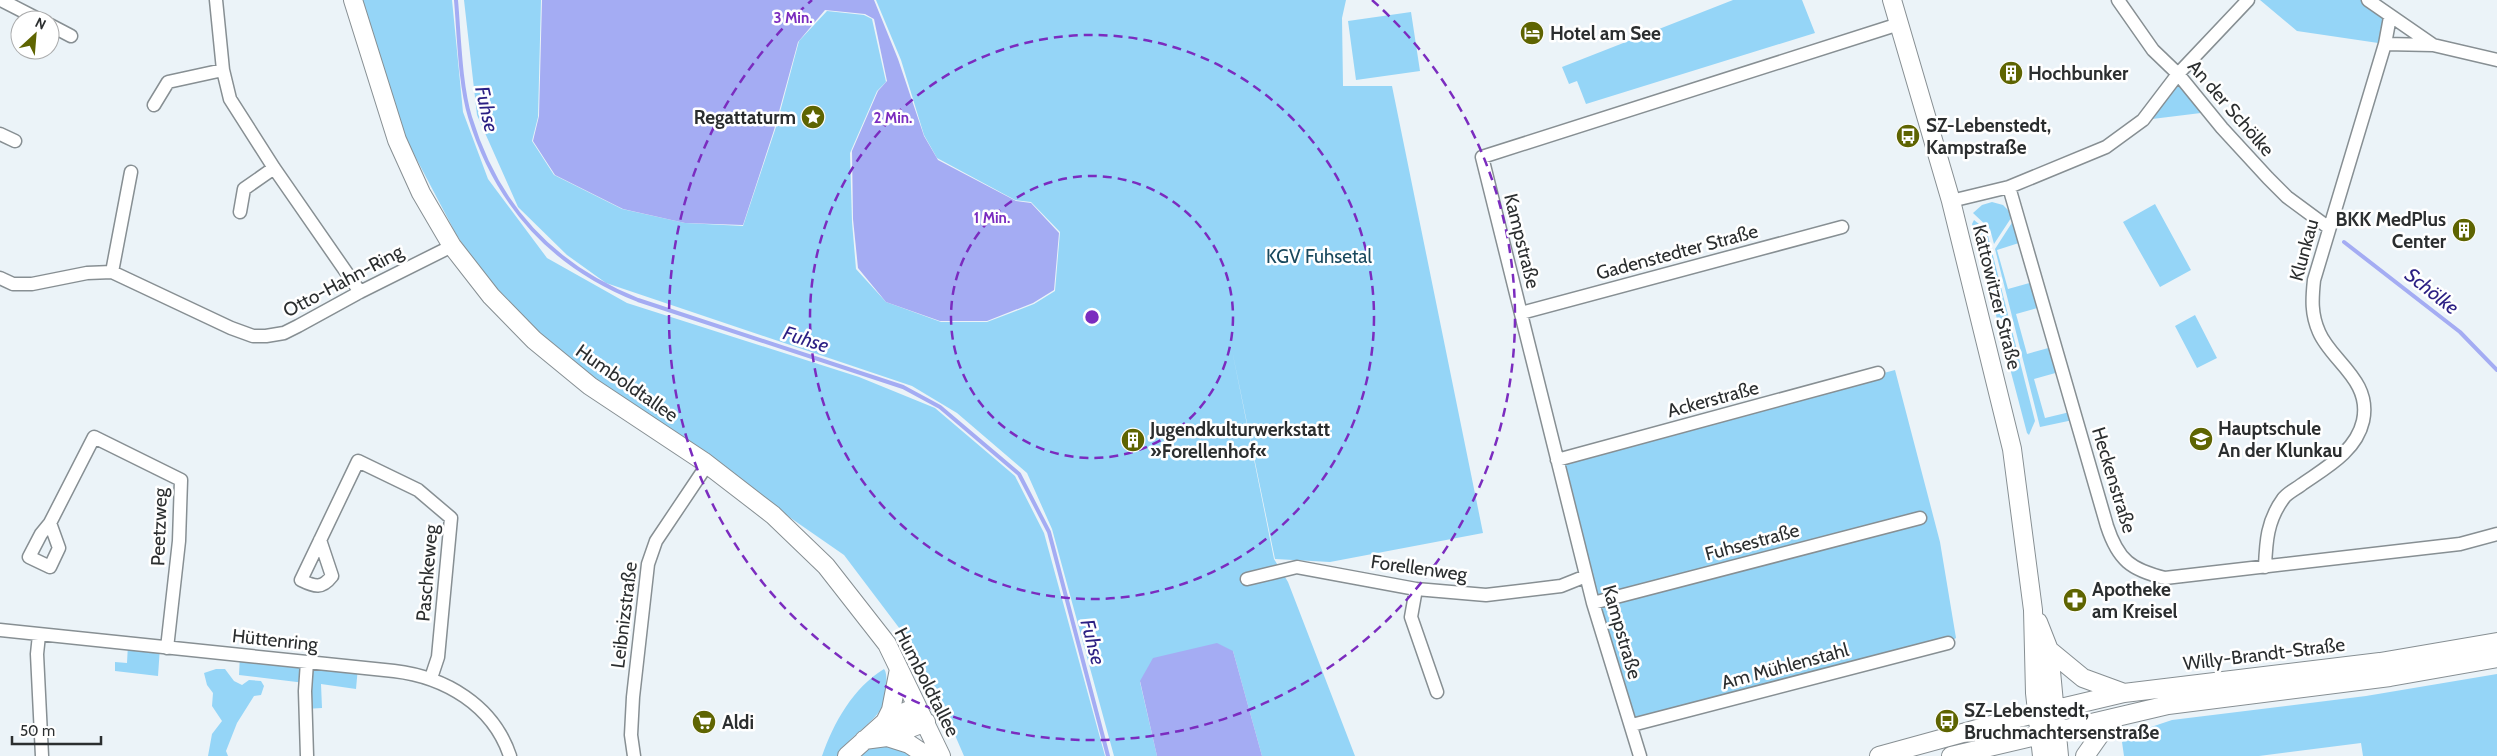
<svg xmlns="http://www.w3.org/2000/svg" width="2497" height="756" viewBox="0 0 2497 756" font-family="Cabin,sans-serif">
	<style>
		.green { fill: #95d5f7 }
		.water { fill: #a4acf3 }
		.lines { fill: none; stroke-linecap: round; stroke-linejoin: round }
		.stream { stroke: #a4acf3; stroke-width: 4 }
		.street-casing { stroke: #878f93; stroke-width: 15 }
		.secondary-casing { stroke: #878f93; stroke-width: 20 }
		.street { stroke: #fff; stroke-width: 12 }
		.secondary { stroke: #fff; stroke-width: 18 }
		.ring { fill: none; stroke: #7b2cbf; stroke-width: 2.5; stroke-dasharray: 9 6 }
		.labels { text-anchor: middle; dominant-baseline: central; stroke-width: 5; stroke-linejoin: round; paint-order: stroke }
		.poi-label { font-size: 19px; font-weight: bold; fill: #2b2e2f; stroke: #fff; text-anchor: start }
		.street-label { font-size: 19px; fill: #2b2e2f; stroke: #fff }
		.park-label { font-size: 19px; fill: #19495e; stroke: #fff }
		.water-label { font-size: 20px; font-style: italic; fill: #2b1f83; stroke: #fff }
		.centre { fill: #7b2cbf; stroke: #fff; stroke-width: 2.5 }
		.ring-label { font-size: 15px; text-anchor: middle; font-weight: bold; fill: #7b2cbf; stroke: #fff; stroke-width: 5; stroke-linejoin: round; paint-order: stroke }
	</style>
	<rect width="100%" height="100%" fill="#ebf3f8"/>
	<path class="green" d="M361,0H452L463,112L488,179L547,258L627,303L859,377L935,408L1015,476L1044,533L1105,756H964L941,703L906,637L844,555L782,512L699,448L558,357L478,267L456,234L406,139Z
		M464,0H541L538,117L532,141L554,175L622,209L685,223L743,226L776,127L799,41L827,11L864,15L872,19L886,82L877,91L850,153L852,222L856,269L886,302L941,322H987L1034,304L1055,291L1060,232L1031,202L1015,200L937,158L924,135L901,60L876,0H1346L1342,18L1343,86H1392L1483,533L1330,562L1275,559L1232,350L1274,559L1288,582L1355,756H1262L1233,651L1140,682L1157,756H1114L1052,529L1027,473L957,413L912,386L606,283L567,255L518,207L477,115Z
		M1733,0H1802L1815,33L1586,104L1577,81L1569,84L1562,67Z
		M2260,0H2368L2390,17L2385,44L2297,31Z
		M1411,12L1420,71L1356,80L1348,21Z
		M2178,74L2209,112L2144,120Z
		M1992,202L2003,205L2013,215L1994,244L1990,229L1973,213L1982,205Z
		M2155,204L2191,270L2160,287L2123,222Z
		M2015,218L2022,242L1997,250L2008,289L2033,282L2041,307L2016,314L2027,354L2052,347L2059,372L2034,379L2045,418L2070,412L2073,420L2040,427L1995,249Z
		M1974,220L1984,228L1988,236L2035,421L2029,435L2027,433L1972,224Z
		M2195,315L2217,358L2197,368L2175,326Z
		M1895,370L1940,542L1956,638L1948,643L1632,725L1557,460Z
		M128,644L160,647L158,676L115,671V662L127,663Z
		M240,655L358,667L356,689L321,684L322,708L305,709V683L239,675Z
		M216,669H225L234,681L242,685L249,680L261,681L264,686L261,695L254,696L237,723L226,751L228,756H208L212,734L222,721L212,706L213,693L207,685L204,673Z
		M884,669C887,673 886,679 887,684C889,720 853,729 837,756H822C834,722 853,688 884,669Z
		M2497,674V756H2363L2361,743L2259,756H2124L2122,742L2136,732L2172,720L2366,696Z
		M883,743L918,756H858L870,747Z"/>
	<path class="water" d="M542,0H874L898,59L924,136L938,160L1016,201L1031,203L1059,233L1054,290L1033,303L987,321H940L886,302L858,268L853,219L852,151L878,91L887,81L874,19L865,14L825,10L798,42L774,130L743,225L685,223L623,209L555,175L533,141L539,116Z
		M1217,643L1233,651L1262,756H1157L1140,681L1153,658Z"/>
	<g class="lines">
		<path class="stream" d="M456,0C459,34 460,85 470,117C497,206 552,266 638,300L903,387L940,407L1019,474L1049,532L1108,756
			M2344,242L2460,332L2497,370"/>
		<g class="street-casing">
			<path id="street" d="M1,0L40,20
				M216,0L223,70L230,99L274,168L360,292
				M2118,0L2153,50L2178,74L2222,128L2268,178L2287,197L2329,228
				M2368,0L2433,45L2497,60
				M50,25L71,36
				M2385,44L2433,45
				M154,105L168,82L223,70
				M0,134L15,141
				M2009,187L2107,526C2118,560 2131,570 2165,578L2460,544L2497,534
				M1951,201L2009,187L2106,147L2143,120L2178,74L2248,0
				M240,212L244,189L274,168
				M112,272L131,172
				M0,278L13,284H32L87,273L112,272L231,328L253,336H266L284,333L298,326L360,292L452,246
				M1521,313L1842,227
				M1557,460L1878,373
				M50,523L59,548L50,567L29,557L41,534L50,523L94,437L181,480L179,541L167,648
				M320,540L332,576C322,589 315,587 301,580L358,461L418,490L451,518L438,657L431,678
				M2265,567C2266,542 2267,521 2283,499C2287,493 2296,489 2301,485C2325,468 2356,452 2363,421C2372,380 2331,361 2319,332C2311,314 2312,299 2314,280L2385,44L2390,17
				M1247,579L1297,567L1416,589L1486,595L1561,586L1586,576
				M1416,589L1411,617L1437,692
				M1593,603L1920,518
				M0,630L394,671C445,677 493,705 510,756
				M39,635L37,654L42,756
				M1632,725L1948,643
				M307,756L305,691L307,662
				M634,756L631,735L633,697L648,564L656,541L707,465
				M1640,756L1593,603L1482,157L1899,24"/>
		</g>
		<g class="secondary-casing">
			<path id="secondary" d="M353,0L397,140L421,193L452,246L491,296L534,340L590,386L703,461L773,515L826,566L887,644L941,756
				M1892,0L1951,201L2012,449L2033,610L2035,693L2042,756
				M2038,622L2049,650L2059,756
				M2049,650L2083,678L2124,693
				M885,722L891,710L899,669
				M887,737L909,744L927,756
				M864,740L887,737L926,722
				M847,756L885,722L917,706
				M1879,756L2010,720L2124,693L2380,662L2497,642
				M1951,756L2168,705L2390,677L2497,658
				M2085,756L2111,719"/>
		</g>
		<use href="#street" class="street"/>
		<use href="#secondary" class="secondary"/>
	</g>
	<g class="ring">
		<circle cx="1092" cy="317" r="141"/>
		<circle cx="1092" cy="317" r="282"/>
		<path d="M1372 0A423 423 0 1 1 812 0"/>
	</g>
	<defs>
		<g id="hotel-disc" transform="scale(1.25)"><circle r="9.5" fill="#5e6401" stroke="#fff"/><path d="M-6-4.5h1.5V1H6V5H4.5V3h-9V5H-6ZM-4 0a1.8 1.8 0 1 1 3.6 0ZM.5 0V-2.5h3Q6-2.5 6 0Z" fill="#fff"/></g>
		<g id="building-disc" transform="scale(1.25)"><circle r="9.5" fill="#5e6401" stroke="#fff"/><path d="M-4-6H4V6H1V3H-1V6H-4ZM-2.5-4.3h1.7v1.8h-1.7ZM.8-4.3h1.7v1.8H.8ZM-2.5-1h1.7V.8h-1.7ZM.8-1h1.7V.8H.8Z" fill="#fff"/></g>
		<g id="sight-disc" transform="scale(1.25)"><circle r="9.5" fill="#5e6401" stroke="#fff"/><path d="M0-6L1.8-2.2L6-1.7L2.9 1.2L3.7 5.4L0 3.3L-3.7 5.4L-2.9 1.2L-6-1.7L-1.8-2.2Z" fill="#fff"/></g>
		<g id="bus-disc" transform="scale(1.25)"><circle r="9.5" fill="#5e6401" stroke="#fff"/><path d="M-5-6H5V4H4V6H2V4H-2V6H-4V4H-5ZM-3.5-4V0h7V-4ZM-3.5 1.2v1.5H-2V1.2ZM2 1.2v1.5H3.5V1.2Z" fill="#fff"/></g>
		<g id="school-disc" transform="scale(1.25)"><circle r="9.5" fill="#5e6401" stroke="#fff"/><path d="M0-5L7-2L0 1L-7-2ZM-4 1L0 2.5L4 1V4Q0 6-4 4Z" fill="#fff"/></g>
		<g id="pharmacy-disc" transform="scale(1.25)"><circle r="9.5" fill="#5e6401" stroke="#fff"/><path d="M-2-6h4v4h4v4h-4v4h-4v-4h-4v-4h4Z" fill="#fff"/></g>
		<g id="supermarket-disc" transform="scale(1.25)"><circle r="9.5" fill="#5e6401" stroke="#fff"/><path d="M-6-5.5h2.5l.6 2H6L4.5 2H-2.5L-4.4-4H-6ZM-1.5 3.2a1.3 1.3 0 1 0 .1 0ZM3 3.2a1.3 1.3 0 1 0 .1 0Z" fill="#fff"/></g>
	</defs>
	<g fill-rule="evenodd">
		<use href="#hotel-disc" x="1532" y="33"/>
		<use href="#building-disc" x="2011" y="73"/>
		<use href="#sight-disc" x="813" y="117"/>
		<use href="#bus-disc" x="1908" y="136"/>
		<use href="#building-disc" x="2464" y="230"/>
		<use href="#school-disc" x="2201" y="439"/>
		<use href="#building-disc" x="1133" y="440"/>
		<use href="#pharmacy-disc" x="2075" y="600"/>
		<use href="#bus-disc" x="1947" y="721"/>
		<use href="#supermarket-disc" x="704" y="722"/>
	</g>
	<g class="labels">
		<g class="poi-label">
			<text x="1550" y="33">Hotel am See</text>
			<text x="2028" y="73">Hochbunker</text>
			<text x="796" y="117" text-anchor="end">Regattaturm</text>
			<text x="1926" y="125">SZ-Lebenstedt,<tspan x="1926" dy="22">Kampstraße</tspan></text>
			<text x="2446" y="219" text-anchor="end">BKK MedPlus<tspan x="2446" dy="22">Center</tspan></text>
			<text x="2218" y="428">Hauptschule<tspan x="2218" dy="22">An der Klunkau</tspan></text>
			<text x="1150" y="429">Jugendkulturwerkstatt<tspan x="1150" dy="22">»Forellenhof«</tspan></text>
			<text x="2092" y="589">Apotheke<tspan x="2092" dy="22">am Kreisel</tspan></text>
			<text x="1964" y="710">SZ-Lebenstedt,<tspan x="1964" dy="22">Bruchmachtersenstraße</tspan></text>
			<text x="722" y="722">Aldi</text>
		</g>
		<g class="street-label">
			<text transform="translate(2231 108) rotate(49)">An der Schölke</text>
			<text transform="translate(1522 241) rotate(76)">Kampstraße</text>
			<text transform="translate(2304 250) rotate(-75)">Klunkau</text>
			<text transform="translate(1677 252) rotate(-15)">Gadenstedter Straße</text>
			<text transform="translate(343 281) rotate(-28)">Otto-Hahn-Ring</text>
			<text transform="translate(1997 297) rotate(76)">Kattowitzer Straße</text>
			<text transform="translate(627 383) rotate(35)">Humboldtallee</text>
			<text transform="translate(1713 399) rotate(-15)">Ackerstraße</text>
			<text transform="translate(2114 480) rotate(73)">Heckenstraße</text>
			<text transform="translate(159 527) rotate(-88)">Peetzweg</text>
			<text transform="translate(1752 542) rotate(-15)">Fuhsestraße</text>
			<text transform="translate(1419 568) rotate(8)">Forellenweg</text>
			<text transform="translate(427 573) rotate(-85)">Paschkeweg</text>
			<text transform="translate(624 615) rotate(-83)">Leibnizstraße</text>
			<text transform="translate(1622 632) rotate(74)">Kampstraße</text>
			<text transform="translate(275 640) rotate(6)">Hüttenring</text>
			<text transform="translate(2264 654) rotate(-7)">Willy-Brandt-Straße</text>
			<text transform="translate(1785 666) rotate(-15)">Am Mühlenstahl</text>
			<text transform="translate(927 682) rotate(63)">Humboldtallee</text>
		</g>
		<g class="park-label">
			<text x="1319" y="256">KGV Fuhsetal</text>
		</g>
		<g class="water-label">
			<text transform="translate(487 109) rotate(77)">Fuhse</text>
			<text transform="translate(2432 291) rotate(38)">Schölke</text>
			<text transform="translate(806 339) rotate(18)">Fuhse</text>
			<text transform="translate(1093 642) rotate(75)">Fuhse</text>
		</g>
	</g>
	<circle cx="1092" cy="317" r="8" class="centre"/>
	<g class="ring-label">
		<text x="793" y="23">3 Min.</text>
		<text x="893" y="123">2 Min.</text>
		<text x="992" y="223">1 Min.</text>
	</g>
	<g transform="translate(35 35) rotate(26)"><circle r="24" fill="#ffffff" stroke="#aaabac"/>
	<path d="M0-4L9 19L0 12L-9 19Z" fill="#5e6401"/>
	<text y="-8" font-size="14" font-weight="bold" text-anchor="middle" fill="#2b2e2f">N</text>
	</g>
	<path d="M12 736v8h89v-8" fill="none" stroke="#2b2e2f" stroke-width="2.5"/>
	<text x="20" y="736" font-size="15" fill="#2b2e2f" stroke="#ffffff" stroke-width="4" paint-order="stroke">50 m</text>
</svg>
